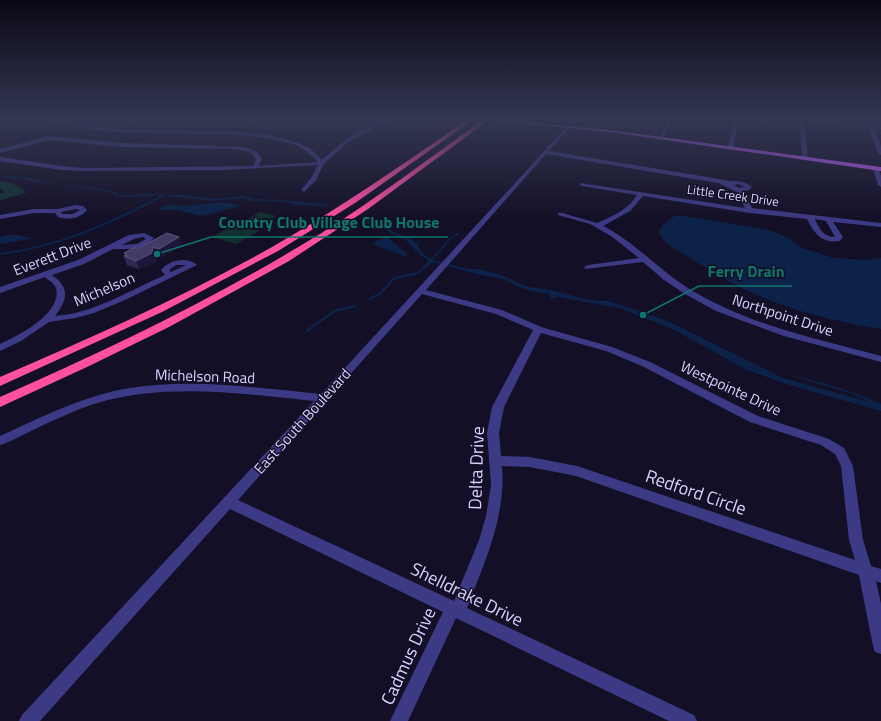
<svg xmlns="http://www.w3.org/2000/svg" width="881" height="721" viewBox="0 0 881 721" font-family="'Titillium Web',sans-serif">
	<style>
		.green { fill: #12302f }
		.water { fill: #0c2248 }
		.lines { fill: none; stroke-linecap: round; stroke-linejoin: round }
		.stream-far1 { stroke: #0c2248; stroke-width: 2 }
		.stream { stroke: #0c2248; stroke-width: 2.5 }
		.minor { fill: #3d3a85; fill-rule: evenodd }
		.major { fill: #c25bff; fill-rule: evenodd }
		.highway { fill: #ff4fa3; fill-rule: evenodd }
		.wall { fill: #312854 }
		.shaded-wall { fill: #1d163a }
		.building { fill: #433a66; stroke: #5a527e }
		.labels { text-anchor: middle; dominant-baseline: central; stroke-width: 3; stroke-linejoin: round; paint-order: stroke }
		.far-street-label { font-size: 13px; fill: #d9d4ff; stroke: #130f26 }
		.street-label { font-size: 15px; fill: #d9d4ff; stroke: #130f26 }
		.near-street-label { font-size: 18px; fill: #d9d4ff; stroke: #130f26 }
		.leader { fill: none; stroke: #0f766e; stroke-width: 1.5 }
		.callout-dot { fill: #0f766e; stroke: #130f26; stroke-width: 1.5 }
		.callout-label { font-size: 16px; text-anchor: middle; font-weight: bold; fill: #0f766e; stroke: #130f26; stroke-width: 3; stroke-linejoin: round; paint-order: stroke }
	</style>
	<rect width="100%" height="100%" fill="#130f26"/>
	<path class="green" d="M0,181C8,182 22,186 26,193L0,200V194L5,192L0,188Z
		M260,212L276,216L258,227L242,222Z
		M234,225L259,231L236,244L212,237Z"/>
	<path class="water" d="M0,176L29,178C36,182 46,180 54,184L109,190L117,193L118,196L147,194L178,195L213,199L242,196L249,197L252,199L280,200L330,205C323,209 306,203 296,206C291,199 258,201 248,201L245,198L210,201L161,195L118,197L108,191L51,184L30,181L27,179L5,178Z
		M167,204C173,205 179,206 186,206C201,205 227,199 240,206L203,216L177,210H158Z
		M675,216H683L770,230L784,236L802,248L834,258L867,260L881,258V329C864,326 847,323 830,319C781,308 730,286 689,257C677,249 665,246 659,232C662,225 667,220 675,216Z
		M366,219L379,222L394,232L412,240L417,243L420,250L426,256L435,261L468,269H477L499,274L529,287L551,290L589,300L608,301L637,310L670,322L783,378L870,402L850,393L788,375C821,382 851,390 881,404V411L786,384L745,369L674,330L620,308L557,297L550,300V294L531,291L519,287L506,280L472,273L433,262L422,271H420L429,260L421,256L407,241L387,231L382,227L369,225L365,221Z
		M9,235H19L30,238V239L0,244V237Z
		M387,237L407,254V257L375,245L373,242Z"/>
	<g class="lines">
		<path class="stream-far1" d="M0,254C61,246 109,224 162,196
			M432,259L451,238L458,234"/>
		<path class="stream" d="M370,299L381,293L394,278L415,274L421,271
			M307,331L334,311L355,306"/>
		<path class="minor" d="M49,120L108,128L133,120H139L115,129L242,132L268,135L299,143L311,149L322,160C336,147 370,118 389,120L347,143L324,164L316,180L304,192L301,190L311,178L318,165L222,170L82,171L62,170L0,161V157L62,166L82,168L253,166L256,159L250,152L235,149L123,147L49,140L0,153V149L49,136L123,143L243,147C252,149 258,151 262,159L259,166L318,162L307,152L296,145L268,138L242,135L120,132L85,129Z
			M573,120H577L549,151L719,179C732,183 741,178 752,187L749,190L743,191L752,208L881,223V227L833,222L843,237L840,241C822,244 814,233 807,219L750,213L643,196L630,211L603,226C635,242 660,271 691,290C749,325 817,339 881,356V362L784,336L716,311L685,294L664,280L643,262L585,269L584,267L588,265L639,258L611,236L590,224L558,215V213H562L597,223C613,216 628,210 637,195L582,186L580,185V183L745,208L737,192L718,183L546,154L426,290L502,310L541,327L612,347L650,362L758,416L829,439L844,448L853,466L863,540L871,566L881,569V583L876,581L881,604V654L875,652L873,646L859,575L576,476L530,467L502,466C506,517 485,561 467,608L694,715L697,721H669L456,618L408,721H390L443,612L230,509L40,721H19L22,715L314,401C243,394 168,382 97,403C75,410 54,420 33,430C22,435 11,442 0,445V436C42,417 85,395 130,388C193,378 258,388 321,394ZM738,184L745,187L739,188L734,185ZM815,219L826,221L835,237C824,237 819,229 815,219ZM422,294L496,314L533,330L492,407L487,433L491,485L486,516L479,540L454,601L238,500ZM541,333L606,351L642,366L750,422L821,445L835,454L841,466L849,540L855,560L577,466L530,457L501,456L499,433L504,407Z
			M669,120H673L662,139H658Z
			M735,120H739L733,148L730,150L727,148Z
			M800,120H804L808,159L805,161L802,159Z
			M806,120L868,125L866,120H870L873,126L881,127V129H874L881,146V155L878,153L869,128L808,121Z
			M876,167L879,169L881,176V187L878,185L873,169Z
			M76,205L83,206L87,210C80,219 68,220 58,217L55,213H34L0,219V215L34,209H57ZM76,209L80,210L73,214H62L61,212Z
			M144,233L154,238L146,246L133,249H113L84,264L52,275C70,288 68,299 55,316C93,314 130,290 165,275L161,270C169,260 187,256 197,265L125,300L94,313L75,318L49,322L21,341L0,351V344C18,336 63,313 56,288C54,283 48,280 45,277L0,293V287L78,260L129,235ZM143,237L146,239L137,244L122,245L134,239ZM176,265H186L171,272L169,270Z"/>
		<path class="major" d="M497,120L610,130L881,167V171L610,132L499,121Z"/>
		<path class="highway" d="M467,120H473L355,203L278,251L162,312L0,386V377C92,337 185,296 272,247C340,208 403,164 467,120Z
			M483,120H489L368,209L289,261L169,327L87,367L0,407V397C110,349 217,297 320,234C376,199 429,158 483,120Z"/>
	</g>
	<path class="wall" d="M182,245L162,257L157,255L156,262L139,269L127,265L124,256H125L124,253L139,248Z"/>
	<path class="shaded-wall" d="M179,237L182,245L162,257L159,249Z
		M153,247L157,255L156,262L139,269L136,261Z"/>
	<path class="building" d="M167,233L179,237L159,249L153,247L152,253L136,261L124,256L127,255L124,253L134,248H139Z"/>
	<linearGradient id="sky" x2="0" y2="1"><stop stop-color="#0a0815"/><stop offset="0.54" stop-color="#333752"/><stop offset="1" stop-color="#333752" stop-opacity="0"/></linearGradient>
	<rect width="881" height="221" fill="url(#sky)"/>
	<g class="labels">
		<g class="far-street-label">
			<text transform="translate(733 195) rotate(8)">Little Creek Drive</text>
		</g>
		<g class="street-label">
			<text transform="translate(52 256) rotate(-21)">Everett Drive</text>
			<text transform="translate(104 289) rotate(-23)">Michelson</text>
			<text transform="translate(783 315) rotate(18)">Northpoint Drive</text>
			<text transform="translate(205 376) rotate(2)">Michelson Road</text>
			<text transform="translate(731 388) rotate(25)">Westpointe Drive</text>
			<text transform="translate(302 421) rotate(-48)">East South Boulevard</text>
		</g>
		<g class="near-street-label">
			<text transform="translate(476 468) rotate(-88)">Delta Drive</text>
			<text transform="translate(696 492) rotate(19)">Redford Circle</text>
			<text transform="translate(467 594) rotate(26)">Shelldrake Drive</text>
			<text transform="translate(408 656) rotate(-65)">Cadmus Drive</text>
		</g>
	</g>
	<path class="leader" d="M157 254L211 237H448M643 315L699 286H792"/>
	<g class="callout-dot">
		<circle cx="157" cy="254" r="4"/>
		<circle cx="643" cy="315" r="4"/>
	</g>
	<g class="callout-label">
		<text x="329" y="228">Country Club Village Club House</text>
		<text x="746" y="277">Ferry Drain</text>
	</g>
</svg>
